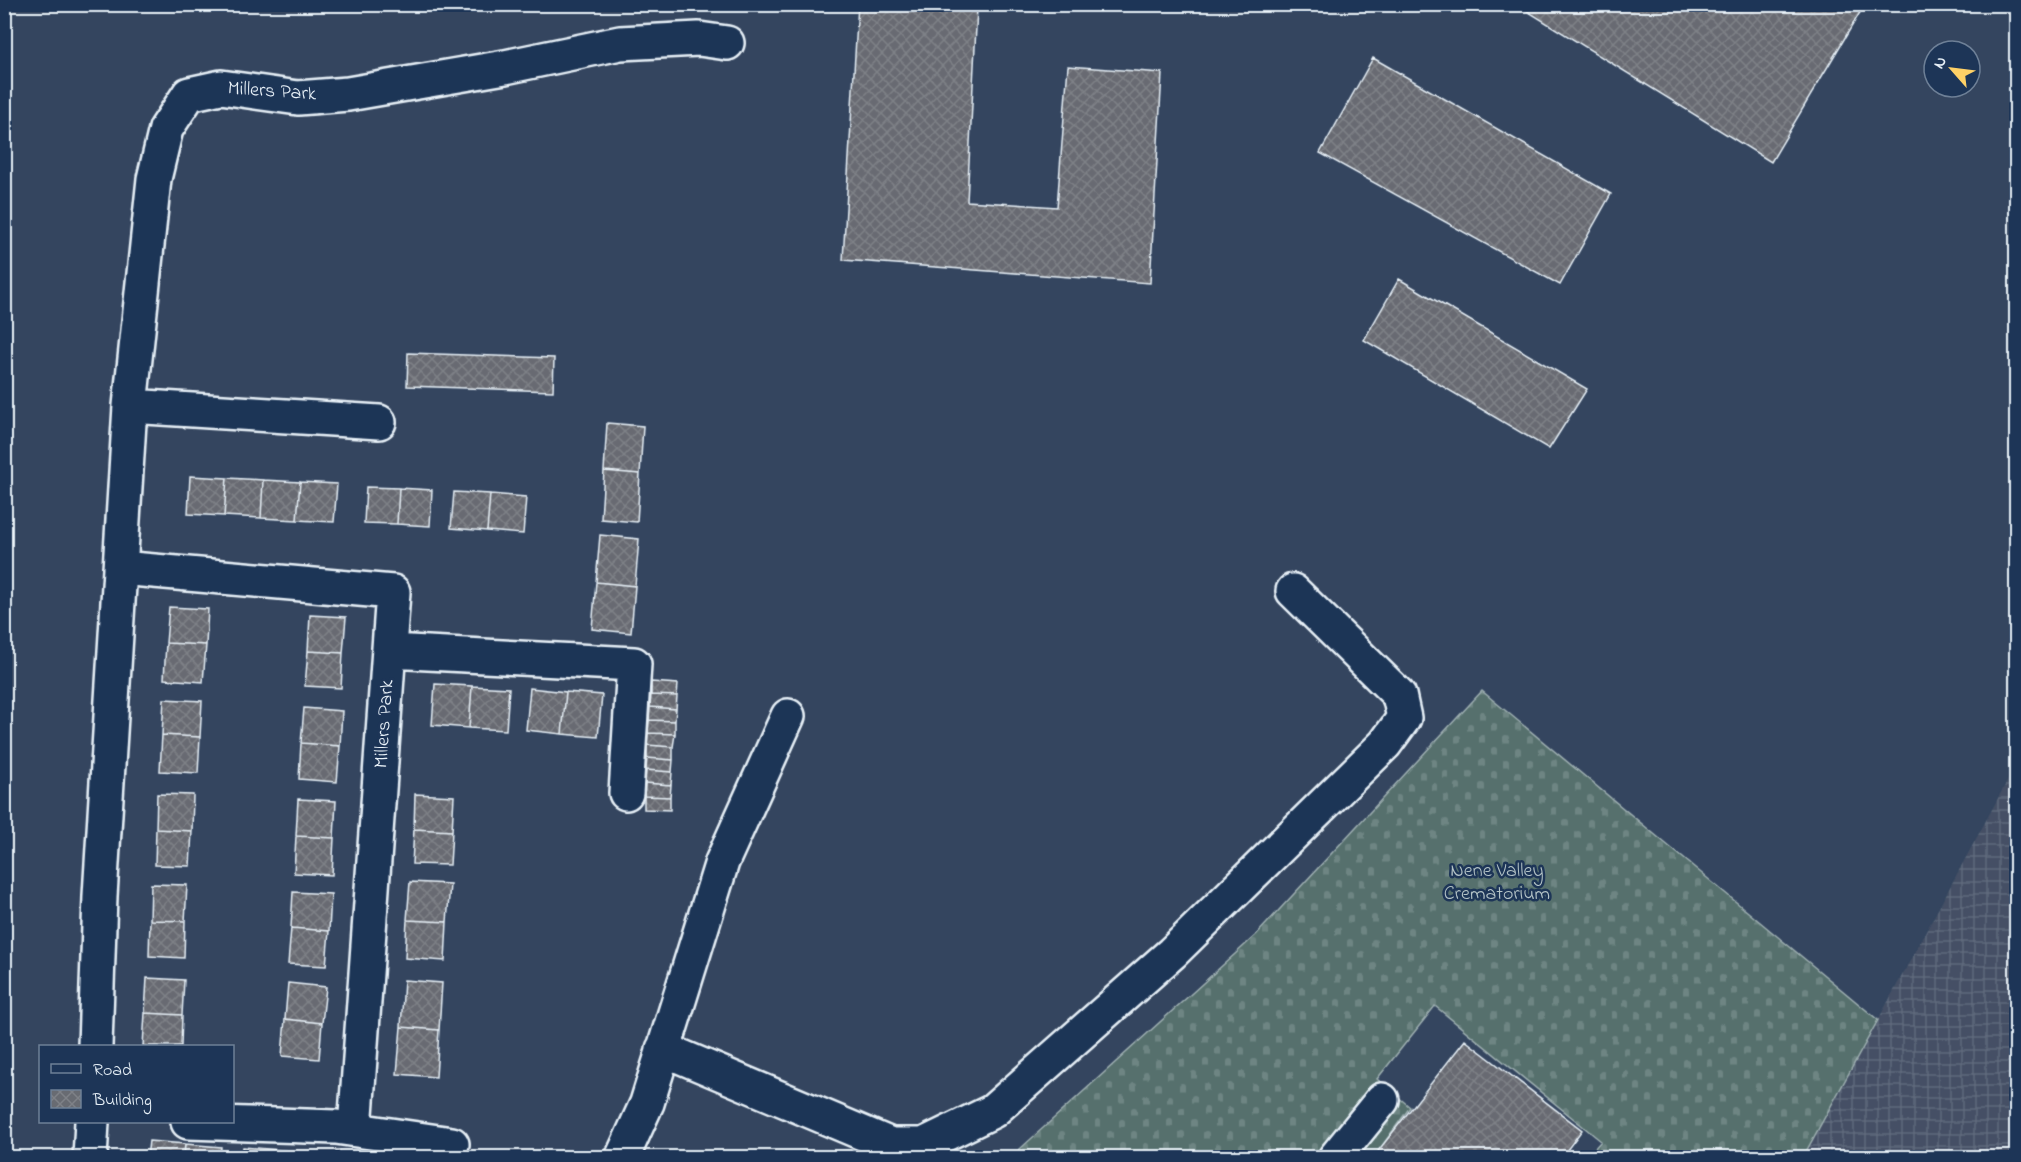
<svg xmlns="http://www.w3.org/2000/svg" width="2021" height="1162" viewBox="0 0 2021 1162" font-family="'Indie Flower',sans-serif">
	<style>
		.industrial { fill: url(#industrial-grid) }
		.cemetery { fill: url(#cemetery-stones); stroke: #9fb0b2; stroke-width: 1.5 }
		.building { fill: url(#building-cross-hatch); stroke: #e8f1f8; stroke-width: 1.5 }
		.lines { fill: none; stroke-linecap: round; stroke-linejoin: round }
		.minor-casing { stroke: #e8f1f8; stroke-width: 38 }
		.minor { stroke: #1d3557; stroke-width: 33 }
		.labels { text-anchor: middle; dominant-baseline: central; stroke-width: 5; stroke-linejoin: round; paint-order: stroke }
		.street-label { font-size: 20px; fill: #e8f1f8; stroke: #1d3557 }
		.park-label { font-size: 20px; fill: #b5c4c7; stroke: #1d3557 }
	</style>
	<defs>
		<pattern id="industrial-grid" width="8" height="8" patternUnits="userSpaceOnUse" patternTransform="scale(1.5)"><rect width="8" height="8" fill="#445065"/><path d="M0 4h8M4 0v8" fill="none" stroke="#5f6a7c"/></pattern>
		<pattern id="cemetery-stones" width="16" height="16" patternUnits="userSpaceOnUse" patternTransform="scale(1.5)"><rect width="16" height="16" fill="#56706d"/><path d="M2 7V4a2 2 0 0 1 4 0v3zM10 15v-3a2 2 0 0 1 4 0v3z" fill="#6e8583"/></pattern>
		<pattern id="building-cross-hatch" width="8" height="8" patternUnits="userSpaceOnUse" patternTransform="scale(1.5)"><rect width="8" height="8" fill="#686b72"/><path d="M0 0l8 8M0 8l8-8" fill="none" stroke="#7e8187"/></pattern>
	</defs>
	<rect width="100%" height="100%" fill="#34455f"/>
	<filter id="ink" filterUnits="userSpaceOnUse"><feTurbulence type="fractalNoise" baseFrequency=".0167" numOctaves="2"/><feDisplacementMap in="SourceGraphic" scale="12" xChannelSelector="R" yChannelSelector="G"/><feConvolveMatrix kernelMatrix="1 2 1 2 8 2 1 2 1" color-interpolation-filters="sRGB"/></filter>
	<g filter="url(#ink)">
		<path class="industrial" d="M2016,765V1157H1803L1878,1020Z"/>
		<path class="cemetery" d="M1482,691L1878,1020L1803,1157H1587L1601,1141L1435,1006L1377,1079L1410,1107L1379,1150L1387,1157L1010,1158L1256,935Z"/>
		<path class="building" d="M858,4H937L977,8L967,201L1057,207L1068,66L1162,73L1150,283L843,260Z
			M1516,4H1865L1771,162Z
			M1373,58L1611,194L1560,285L1320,153Z
			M1399,279L1587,389L1549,449L1364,340Z
			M408,353L554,358L553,391L407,386Z
			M607,423L643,426L640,474L604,471Z
			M604,471L640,474L637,522L601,519Z
			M190,476L227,478L224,516L188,514Z
			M227,478L263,480L261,518L224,516Z
			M263,480L300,482L297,520L261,518Z
			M300,482L337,484L334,522L297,520Z
			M366,487L399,488L397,524L364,523Z
			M399,488L432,490L430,526L397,524Z
			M454,492L490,494L487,531L451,528Z
			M490,494L526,497L523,534L487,531Z
			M600,535L639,539L635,586L596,582Z
			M596,582L635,586L631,633L592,629Z
			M169,607L208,609L206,645L166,643Z
			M310,615L346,617L343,653L308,651Z
			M166,643L206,645L203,682L164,679Z
			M308,651L343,653L341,688L305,686Z
			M651,682L678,684L677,696L651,695Z
			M435,684L472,686L469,728L432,725Z
			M472,686L509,688L506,730L469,728Z
			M530,688L566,692L562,734L526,730Z
			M566,692L602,695L598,737L562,734Z
			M651,695L677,696L676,709L650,707Z
			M164,699L202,701L200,737L162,735Z
			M650,707L676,709L675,721L649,720Z
			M304,708L342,711L340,746L301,743Z
			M649,720L675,721V734L648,733Z
			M648,733L675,734L673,747L647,745Z
			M162,735L200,737L198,773L160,771Z
			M301,743L340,746L337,782L299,779Z
			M647,745L673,747V760L647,758Z
			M647,758L673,760L672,772L646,770Z
			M646,770L672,772L671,785L645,783Z
			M645,783L671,785L670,797L644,796Z
			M157,794L193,795L192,831L156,829Z
			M415,794L454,796L452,831L414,829Z
			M644,796L670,797V810L644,809Z
			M298,799L336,801L334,838L296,836Z
			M156,829L192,831L190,866L155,865Z
			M414,829L452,831L450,865L412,864Z
			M296,836L334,838L332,875L294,873Z
			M410,882L450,884L447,922L407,920Z
			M151,884L187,885L185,921L150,920Z
			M293,892L331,894L329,931L291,928Z
			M150,920L185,921L184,958L149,956Z
			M407,920L447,922L445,961L405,958Z
			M291,928L329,931L326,966L288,964Z
			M147,978L184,980L182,1015L145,1013Z
			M404,980L442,983L439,1030L401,1027Z
			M288,983L326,987L322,1023L285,1019Z
			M145,1013L182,1015L181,1046H143Z
			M285,1019L322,1023L319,1059L282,1056Z
			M401,1027L439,1030L436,1077L397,1074Z
			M1465,1040L1582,1130L1561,1158H1387L1378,1151Z
			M149,1141L185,1144L184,1158H147Z
			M185,1144L221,1147L220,1158H184Z
			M243,1147L279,1150L278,1158H242Z
			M279,1150L314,1153V1158H278Z
			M336,1152L371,1155V1158H335Z"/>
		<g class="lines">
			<g class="minor-casing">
				<path id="minor" d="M130,406L379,422
					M120,568L393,592L355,1129
					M390,651L634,664L626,793
					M95,1046L100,896L130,406L154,179L166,129L189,94L221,87L298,98L348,94L505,67L620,43L699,39L727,43
					M663,1049L891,1145H923L993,1111L1172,953L1385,744L1404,718L1399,695L1293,591
					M188,1122L336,1127L452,1144
					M90,1158L92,1122
					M622,1158L647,1103L722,862L788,716
					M1335,1158L1382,1100"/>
			</g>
			<use href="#minor" class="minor"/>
		</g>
	</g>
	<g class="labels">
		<g class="street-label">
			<text transform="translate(272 92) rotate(4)">Millers Park</text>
			<text transform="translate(385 724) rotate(-86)">Millers Park</text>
		</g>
		<g class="park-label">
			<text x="1497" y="871">Nene Valley<tspan x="1497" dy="23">Crematorium</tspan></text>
		</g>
	</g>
	<rect width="2021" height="1162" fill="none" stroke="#1d3557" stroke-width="24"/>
	<rect x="12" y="12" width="1997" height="1138" fill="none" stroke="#e8f1f8" stroke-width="2" filter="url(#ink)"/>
	<rect x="39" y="1045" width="195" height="78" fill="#1d3557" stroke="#6e8097" stroke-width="1.5"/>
	<rect x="51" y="1064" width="30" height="9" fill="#1d3557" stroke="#6e8097" stroke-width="1.5"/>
	<text x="93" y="1075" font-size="18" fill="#e8f1f8">Road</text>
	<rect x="51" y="1090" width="30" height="18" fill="url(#building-cross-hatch)" stroke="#6e8097" stroke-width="1.5"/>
	<text x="93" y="1105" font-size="18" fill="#e8f1f8">Building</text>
	<g transform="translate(1952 69) rotate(298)"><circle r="28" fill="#1d3557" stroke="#6e8097" stroke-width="1.5"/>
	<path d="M0-4.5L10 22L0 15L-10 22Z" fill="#ffd166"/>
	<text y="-9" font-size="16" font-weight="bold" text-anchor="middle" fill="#e8f1f8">N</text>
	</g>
</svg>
